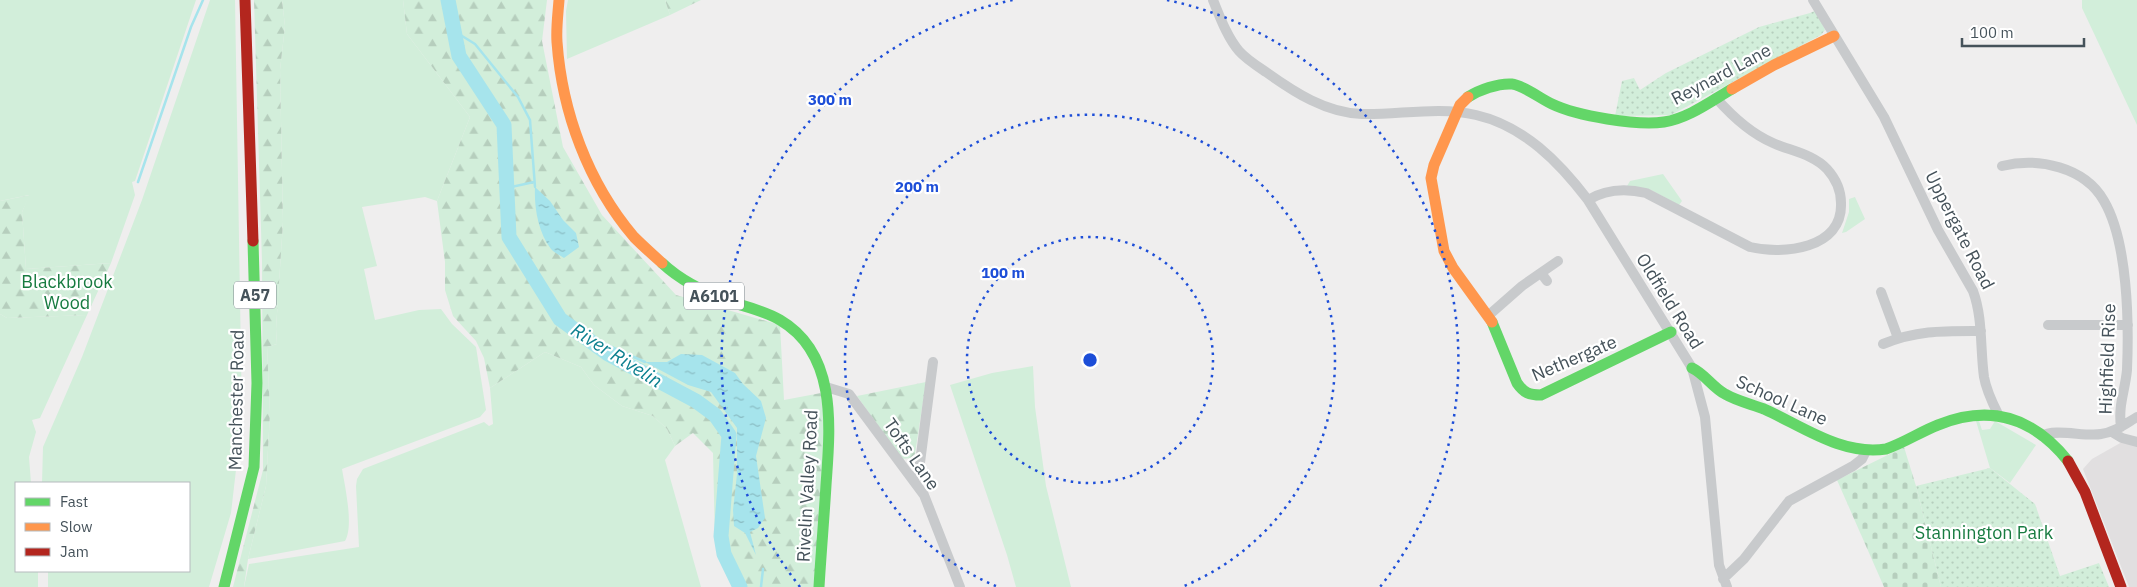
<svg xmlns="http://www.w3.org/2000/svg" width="2137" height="587" viewBox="0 0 2137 587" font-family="'IBM Plex Sans',sans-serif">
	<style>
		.education { fill: #e1dfe0 }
		.grass { fill: #d2eeda }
		.forest { fill: url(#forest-firs) }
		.cemetery { fill: url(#cemetery-stones) }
		.park { fill: url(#park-dots) }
		.water { fill: url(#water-ripples) }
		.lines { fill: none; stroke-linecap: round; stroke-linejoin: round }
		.stream { stroke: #a6e4ec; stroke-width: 2.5 }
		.river { stroke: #a6e4ec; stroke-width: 15 }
		.street { stroke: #c8cacc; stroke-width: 10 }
		.fast { stroke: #63d668; stroke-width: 11 }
		.slow { stroke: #ff974d; stroke-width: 11 }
		.jam { stroke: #b3261e; stroke-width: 11 }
		.ring { fill: none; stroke: #1d4ed8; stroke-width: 2.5; stroke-dasharray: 2.5 5 }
		.labels { text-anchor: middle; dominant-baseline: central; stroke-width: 4.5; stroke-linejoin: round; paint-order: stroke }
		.shield { fill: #fff; stroke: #7d868c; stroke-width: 1 }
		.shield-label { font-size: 16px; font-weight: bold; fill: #45525a }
		.street-label { font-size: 18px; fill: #45525a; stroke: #fff }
		.park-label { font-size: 18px; fill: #177b40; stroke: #fff }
		.water-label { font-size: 19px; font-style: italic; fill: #0d8090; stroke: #fff }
		.centre { fill: #1d4ed8; stroke: #fff; stroke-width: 2.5 }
		.ring-label { font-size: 15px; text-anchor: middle; font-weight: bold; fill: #1d4ed8; stroke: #fff; stroke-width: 4.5; stroke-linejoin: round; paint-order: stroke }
	</style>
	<defs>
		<pattern id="forest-firs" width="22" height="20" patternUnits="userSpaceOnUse" patternTransform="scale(1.25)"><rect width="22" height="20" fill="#d2eeda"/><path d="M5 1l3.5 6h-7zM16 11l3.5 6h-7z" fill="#b6cebd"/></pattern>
		<pattern id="cemetery-stones" width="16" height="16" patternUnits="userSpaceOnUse" patternTransform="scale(1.25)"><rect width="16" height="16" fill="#d2eeda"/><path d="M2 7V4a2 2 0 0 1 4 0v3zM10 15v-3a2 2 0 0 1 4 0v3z" fill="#b6cebd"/></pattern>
		<pattern id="park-dots" width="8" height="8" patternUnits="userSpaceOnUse" patternTransform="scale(1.25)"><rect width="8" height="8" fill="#d2eeda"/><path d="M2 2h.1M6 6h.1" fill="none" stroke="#b6cebd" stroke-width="1.8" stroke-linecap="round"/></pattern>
		<pattern id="water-ripples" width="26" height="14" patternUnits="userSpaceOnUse" patternTransform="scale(1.25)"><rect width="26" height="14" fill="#a6e4ec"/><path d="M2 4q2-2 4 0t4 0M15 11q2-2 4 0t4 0" fill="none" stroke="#89bbc2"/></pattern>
	</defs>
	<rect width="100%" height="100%" fill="#efeeee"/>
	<path class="education" d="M2122,442L2137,446V587H2129L2083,469L2092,459Z"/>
	<path class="grass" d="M0,0H196L135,181L132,182L135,195L111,263L26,269L22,212L29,195L0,201Z
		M210,0H235L242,418L231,513L209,587H48V571H189V483H42L43,447L82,357L142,200Z
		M282,0H403L407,34L470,117L437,201L425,197L362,207L377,266L364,269L375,320L419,310L441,309L452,324L476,347L486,410L480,417L342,469C345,487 354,526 345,541L248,559L266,486L270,413L267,347L277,344L276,329L283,222L280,70L285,26Z
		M568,0H665L670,15L567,59L566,11Z
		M2082,0H2137V125L2082,8Z
		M1663,174L1682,201L1679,205L1651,190L1627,186L1630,181Z
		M1855,197L1865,219L1846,232L1842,233L1849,212V199Z
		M0,314L7,318L87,315L40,418L32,420L36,432L29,457L31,483H16V571H38V587H0Z
		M545,352L581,367L594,385L622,406L653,416L667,429L675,446L665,460L701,587H244L249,564L359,547L356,486L357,479L363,469L484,422L489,426L493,424L490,388Z
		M1033,366L1035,407L1046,486L1071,587H1016L1007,555L950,385L992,373Z
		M1976,421H1979L1982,430L1990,429L1995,421L2036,445L2010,483L1990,468Z"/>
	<path class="forest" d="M254,0H282L285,26L280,70L283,222L276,329L277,344L267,347L270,413L266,486L248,559L244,587H233L263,470L262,262Z
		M403,0H547L542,41L563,147L602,215L676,295L780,325L784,400L821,393L825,419L815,587H735L715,543L713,453L693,433L675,446L667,429L653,416L622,406L594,385L581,367L545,352L490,388L484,358L476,341L453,316L445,290V262L437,201L470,117L407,34Z
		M665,0H701L670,15Z
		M30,195L22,212L26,269L111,263L87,315L7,318L0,314V201Z
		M926,382L915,454L911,458L902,459L857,396Z"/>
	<path class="cemetery" d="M1904,447L1916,486L1941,587H1884L1837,480Z"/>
	<path class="park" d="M1819,9V17L1825,30L1821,35L1671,115L1615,116L1622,81L1634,78L1640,90L1666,73L1759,27L1810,13Z
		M1990,468L2035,504L2060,576L2099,563L2109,587H1941L1916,486Z"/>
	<path class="water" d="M535,187L550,201L563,220L576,233L579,247L564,258C560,255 554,253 551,249C538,232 534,207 535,187Z
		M681,354L702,355L735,373L743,384L761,401L766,418L756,456L765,518L758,528L750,532L756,555L745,533L734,526L733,510L737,474V428L711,392L688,385L645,362H667Z"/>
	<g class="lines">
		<path class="stream" d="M454,31L475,44L518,97L530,120L535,187
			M138,182L191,27L203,0
			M507,188L534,182
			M601,348L607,345L645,362
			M761,587L763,569"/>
		<path class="river" d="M448,0L459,56L504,125L509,237L560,319L608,354L696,401L715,415L729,435L721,536L724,554L740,587"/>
		<path class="street" d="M1213,0C1220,17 1227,37 1239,51C1246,59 1257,66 1266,72C1294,92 1326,113 1362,114C1399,115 1439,106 1476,115C1524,126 1559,162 1588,200L1692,368L1705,417L1719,565L1727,587
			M1813,0L1884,117L1938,230L1973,291C1983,318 1980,348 1984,377C1986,389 1992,402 1998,414
			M2002,166C2038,157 2085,167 2104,201C2128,242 2129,323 2127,370C2125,391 2118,405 2121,427
			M1588,200C1606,189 1625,188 1646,193L1750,247C1783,255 1843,249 1841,203C1841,190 1836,179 1827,169C1813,154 1791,151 1773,143C1752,134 1731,115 1716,98
			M1541,273L1547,281
			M1881,292L1898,338
			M1489,315L1522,286L1558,261
			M2048,325H2128
			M1883,344C1918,330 1944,331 1981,331
			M826,387L849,394L924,495L960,587
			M2112,432L2122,438L2137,442
			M2042,436C2054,428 2086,437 2101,434C2115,432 2125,424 2137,417
			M913,480L919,470L933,362
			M1723,579L1744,559L1789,501L1853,466L1862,459L1866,451"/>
		<path class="fast" d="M1468,97C1479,90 1498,83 1512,84C1523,85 1541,99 1552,104C1577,116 1637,126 1664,122C1689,118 1711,101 1732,89
			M662,263C681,281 706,293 731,302C747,307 765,311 780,320C838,354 830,428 826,485C824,519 821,553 819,587
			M1492,322L1517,383C1524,393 1529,395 1541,395L1671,332
			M1692,368C1705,374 1712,387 1725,394C1737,401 1751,404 1764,409C1802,426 1842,456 1886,449C1904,443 1920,432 1938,425C1990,404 2033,417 2068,461
			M224,587L254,467L257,383L253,241"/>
		<path class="slow" d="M559,0C558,14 556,28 557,42C562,112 588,183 634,237C643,246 653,255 662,263
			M1732,89L1774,65L1834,36
			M1468,97L1460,105L1434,165L1431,178L1444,251L1453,268L1492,322"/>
		<path class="jam" d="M245,0L253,241
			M2068,461L2085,492L2121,587"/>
	</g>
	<g class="ring">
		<circle cx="1090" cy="360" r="123"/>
		<path d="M996 586A245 245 0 1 1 1184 586"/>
		<path d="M800 587A368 368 0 0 1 1013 0M1167 0A368 368 0 0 1 1380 587"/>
	</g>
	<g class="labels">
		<g class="shield">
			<rect x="234" y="281.5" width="42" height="27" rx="4"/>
			<rect x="684" y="282.5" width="60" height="27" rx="4"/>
		</g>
		<g class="shield-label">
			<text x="255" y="295">A57</text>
			<text x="714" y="296">A6101</text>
		</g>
		<g class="street-label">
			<text transform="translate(1721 74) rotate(-28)">Reynard Lane</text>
			<text transform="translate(1960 230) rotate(63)">Uppergate Road</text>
			<text transform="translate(1670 301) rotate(58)">Oldfield Road</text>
			<text transform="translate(1574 358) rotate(-23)">Nethergate</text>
			<text transform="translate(2107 359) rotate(-88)">Highfield Rise</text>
			<text transform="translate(236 400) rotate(-89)">Manchester Road</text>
			<text transform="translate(1782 400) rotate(24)">School Lane</text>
			<text transform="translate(912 454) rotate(55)">Tofts Lane</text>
			<text transform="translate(807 486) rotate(-87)">Rivelin Valley Road</text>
		</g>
		<g class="park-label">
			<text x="67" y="281">Blackbrook<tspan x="67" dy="21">Wood</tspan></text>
			<text x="1984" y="532">Stannington Park</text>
		</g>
		<g class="water-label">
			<text transform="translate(617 355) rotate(32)">River Rivelin</text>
		</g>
	</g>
	<circle cx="1090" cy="360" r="8" class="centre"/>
	<g class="ring-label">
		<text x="830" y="105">300 m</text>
		<text x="917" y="192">200 m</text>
		<text x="1003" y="278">100 m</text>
	</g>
	<rect x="15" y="482" width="175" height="90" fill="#ffffff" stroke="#b5babd"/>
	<rect x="25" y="498" width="25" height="8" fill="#63d668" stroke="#b5babd"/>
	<text x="60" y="507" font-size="15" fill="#45525a">Fast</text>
	<rect x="25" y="523" width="25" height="8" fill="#ff974d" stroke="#b5babd"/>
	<text x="60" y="532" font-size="15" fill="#45525a">Slow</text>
	<rect x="25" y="548" width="25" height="8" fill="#b3261e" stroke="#b5babd"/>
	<text x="60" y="557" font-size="15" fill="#45525a">Jam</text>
	<path d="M1962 38v8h122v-8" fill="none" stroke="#45525a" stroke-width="2.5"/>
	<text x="1970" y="38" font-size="15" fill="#45525a" stroke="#ffffff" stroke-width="4" paint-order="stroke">100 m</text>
</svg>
